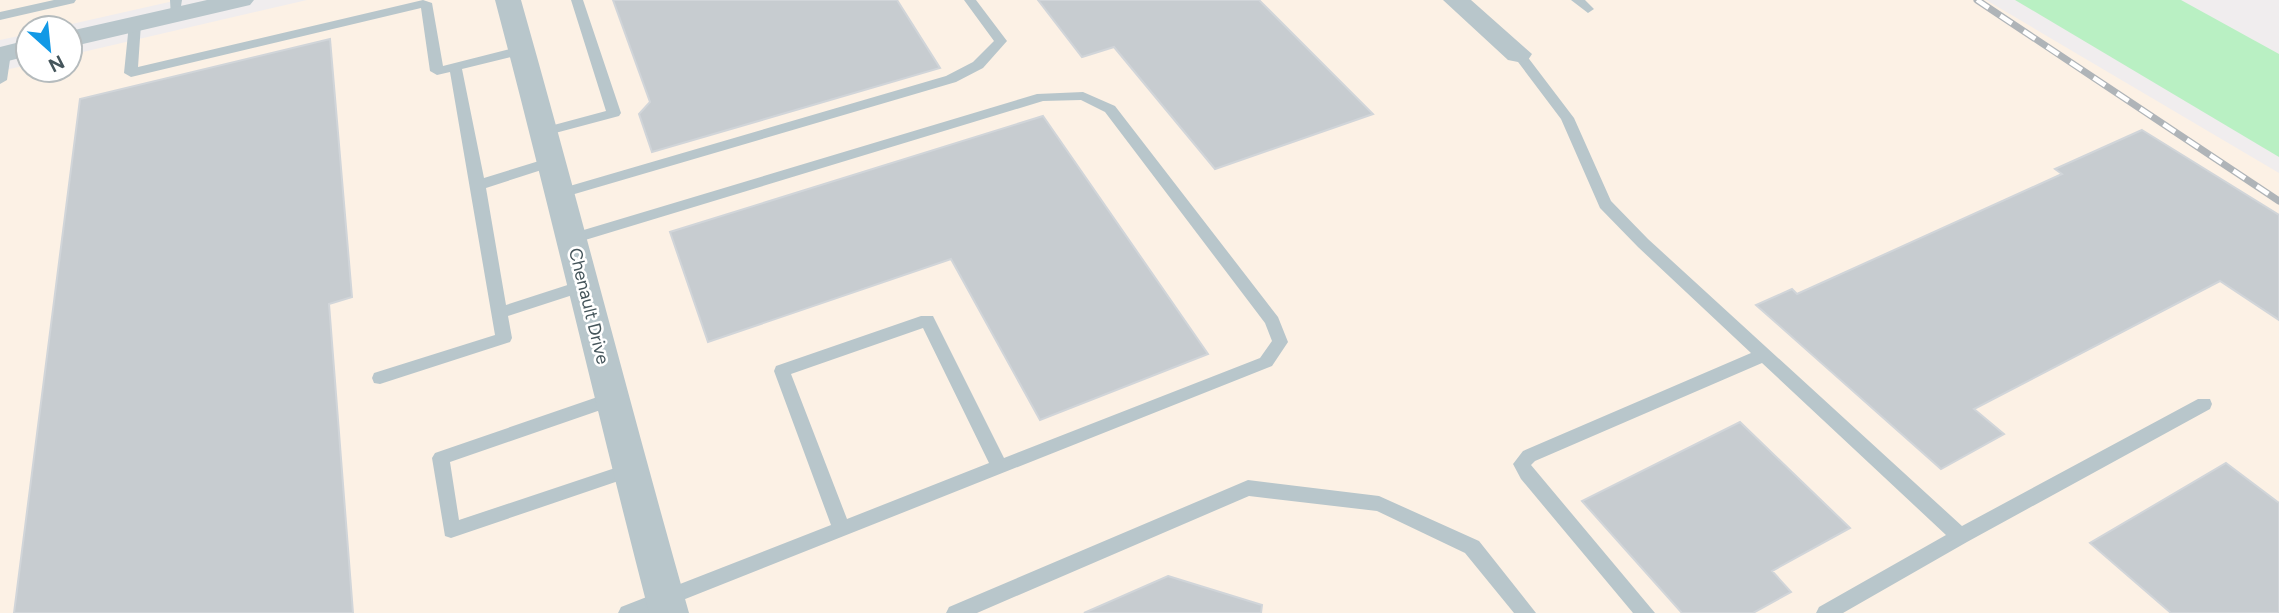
<svg xmlns="http://www.w3.org/2000/svg" width="2279" height="613" viewBox="0 0 2279 613" font-family="Figtree,sans-serif">
	<style>
		.commercial { fill: #fcf1e5 }
		.green { fill: #b9f0c3 }
		.building { fill: #c7ccd0; stroke: #d1d5d9; stroke-width: 2 }
		.lines { fill: none; stroke-linecap: round; stroke-linejoin: round }
		.service { fill: #b8c6cb; fill-rule: evenodd }
		.minor { fill: #b8c6cb; fill-rule: evenodd }
		.rail-casing { stroke: #afb4b8; stroke-width: 7 }
		.rail { stroke: #fff; stroke-width: 4.5; stroke-dasharray: 14; stroke-linecap: butt }
		.labels { text-anchor: middle; dominant-baseline: central; stroke-width: 5; stroke-linejoin: round; paint-order: stroke }
		.street-label { font-size: 18px; fill: #45555b; stroke: #fff }
	</style>
	<rect width="100%" height="100%" fill="#f0edee"/>
	<path class="commercial" d="M0,0H178L54,28H28V34L0,40Z
		M307,0H1986L2279,173V613H0V71L28,65V70H70V55Z"/>
	<path class="green" d="M2015,0H2181L2279,54V157Z"/>
	<path class="building" d="M613,0H897L940,68L652,152L639,114L650,102Z
		M1038,0H1259L1373,114L1215,169L1114,47L1082,57Z
		M330,39L352,297L329,304L353,613H14L80,99Z
		M1043,116L1208,354L1040,420L951,259L708,342L670,232Z
		M2142,130L2279,215V320L2220,281L1974,409L2004,434L1941,469L1756,305L1792,289L1797,294L2062,174L2055,169Z
		M1740,422L1850,528L1772,571L1791,592L1753,613H1682L1582,501Z
		M2226,463L2279,503V613H2171L2090,543Z
		M1168,576L1262,605L1261,613H1084Z"/>
	<g class="lines">
		<path class="service" d="M54,0H76L74,3L0,20V12Z
			M170,0H182L179,18H171Z
			M423,0L432,3L443,66L522,46L528,50L527,53L462,69L484,178L552,157L559,162L557,165L486,188L506,305L583,280L591,286L588,290L508,316L512,338L510,342L380,384L374,383L372,378L374,373L495,335L450,72L437,75L430,71L421,8L131,77L124,73L129,24L135,20L141,24L138,67Z
			M571,0H583L621,113L619,116L544,136L537,132L539,129L606,111Z
			M964,0H976L1007,41L983,68L956,82L561,198L554,193L556,190L946,76L973,62L994,41Z
			M1571,0H1585L1594,9L1588,13Z
			M5,49L11,53L7,80L0,84V51Z
			M1518,50L1523,51L1574,118L1611,201L1648,239L1962,526L2198,399H2210L2212,404L2210,409L1967,542L1843,613H1816L1819,607L1946,535L1762,363L1535,461L1531,465L1655,613H1633L1521,479L1513,464L1523,451L1751,353L1638,247L1600,208L1561,119L1512,54Z
			M1083,92L1115,106L1278,317L1288,342L1272,366L650,613H618L621,607L831,525L774,371L776,366L921,316H933L1004,458L1260,358L1272,341L1265,323L1105,112L1081,100L1043,101L572,244L565,239L567,235L1037,94ZM923,328L989,463L847,519L791,374Z
			M612,392L618,394L620,399L618,404L450,462L459,520L630,463L636,465L639,470L636,475L451,538L445,536L432,458L435,453Z
			M1248,480L1379,496L1479,541L1536,613H1514L1465,553L1377,511L1249,496L977,613H946L949,607Z"/>
		<path class="minor" d="M207,0H254L250,5L70,47V31Z
			M495,0H521C579,204 631,409 689,613H649C596,409 549,204 495,0Z
			M1443,0H1471L1532,54L1528,60L1518,62L1508,60Z
			M28,40V56L0,63V47Z"/>
		<g class="rail-casing">
			<path id="rail" d="M1977,0L2279,201"/>
		</g>
		<use href="#rail" class="rail"/>
	</g>
	<g class="labels">
		<g class="street-label">
			<text transform="translate(589 306) rotate(76)">Chenault Drive</text>
		</g>
	</g>
	<g transform="translate(49 49) rotate(153)"><circle r="33" fill="#ffffff" stroke="#b5bbbd" stroke-width="2"/>
	<path d="M0-5L12 26L0 18L-12 26Z" fill="#1299e6"/>
	<text y="-10" font-size="19" font-weight="bold" text-anchor="middle" fill="#45555b">N</text>
	</g>
</svg>
